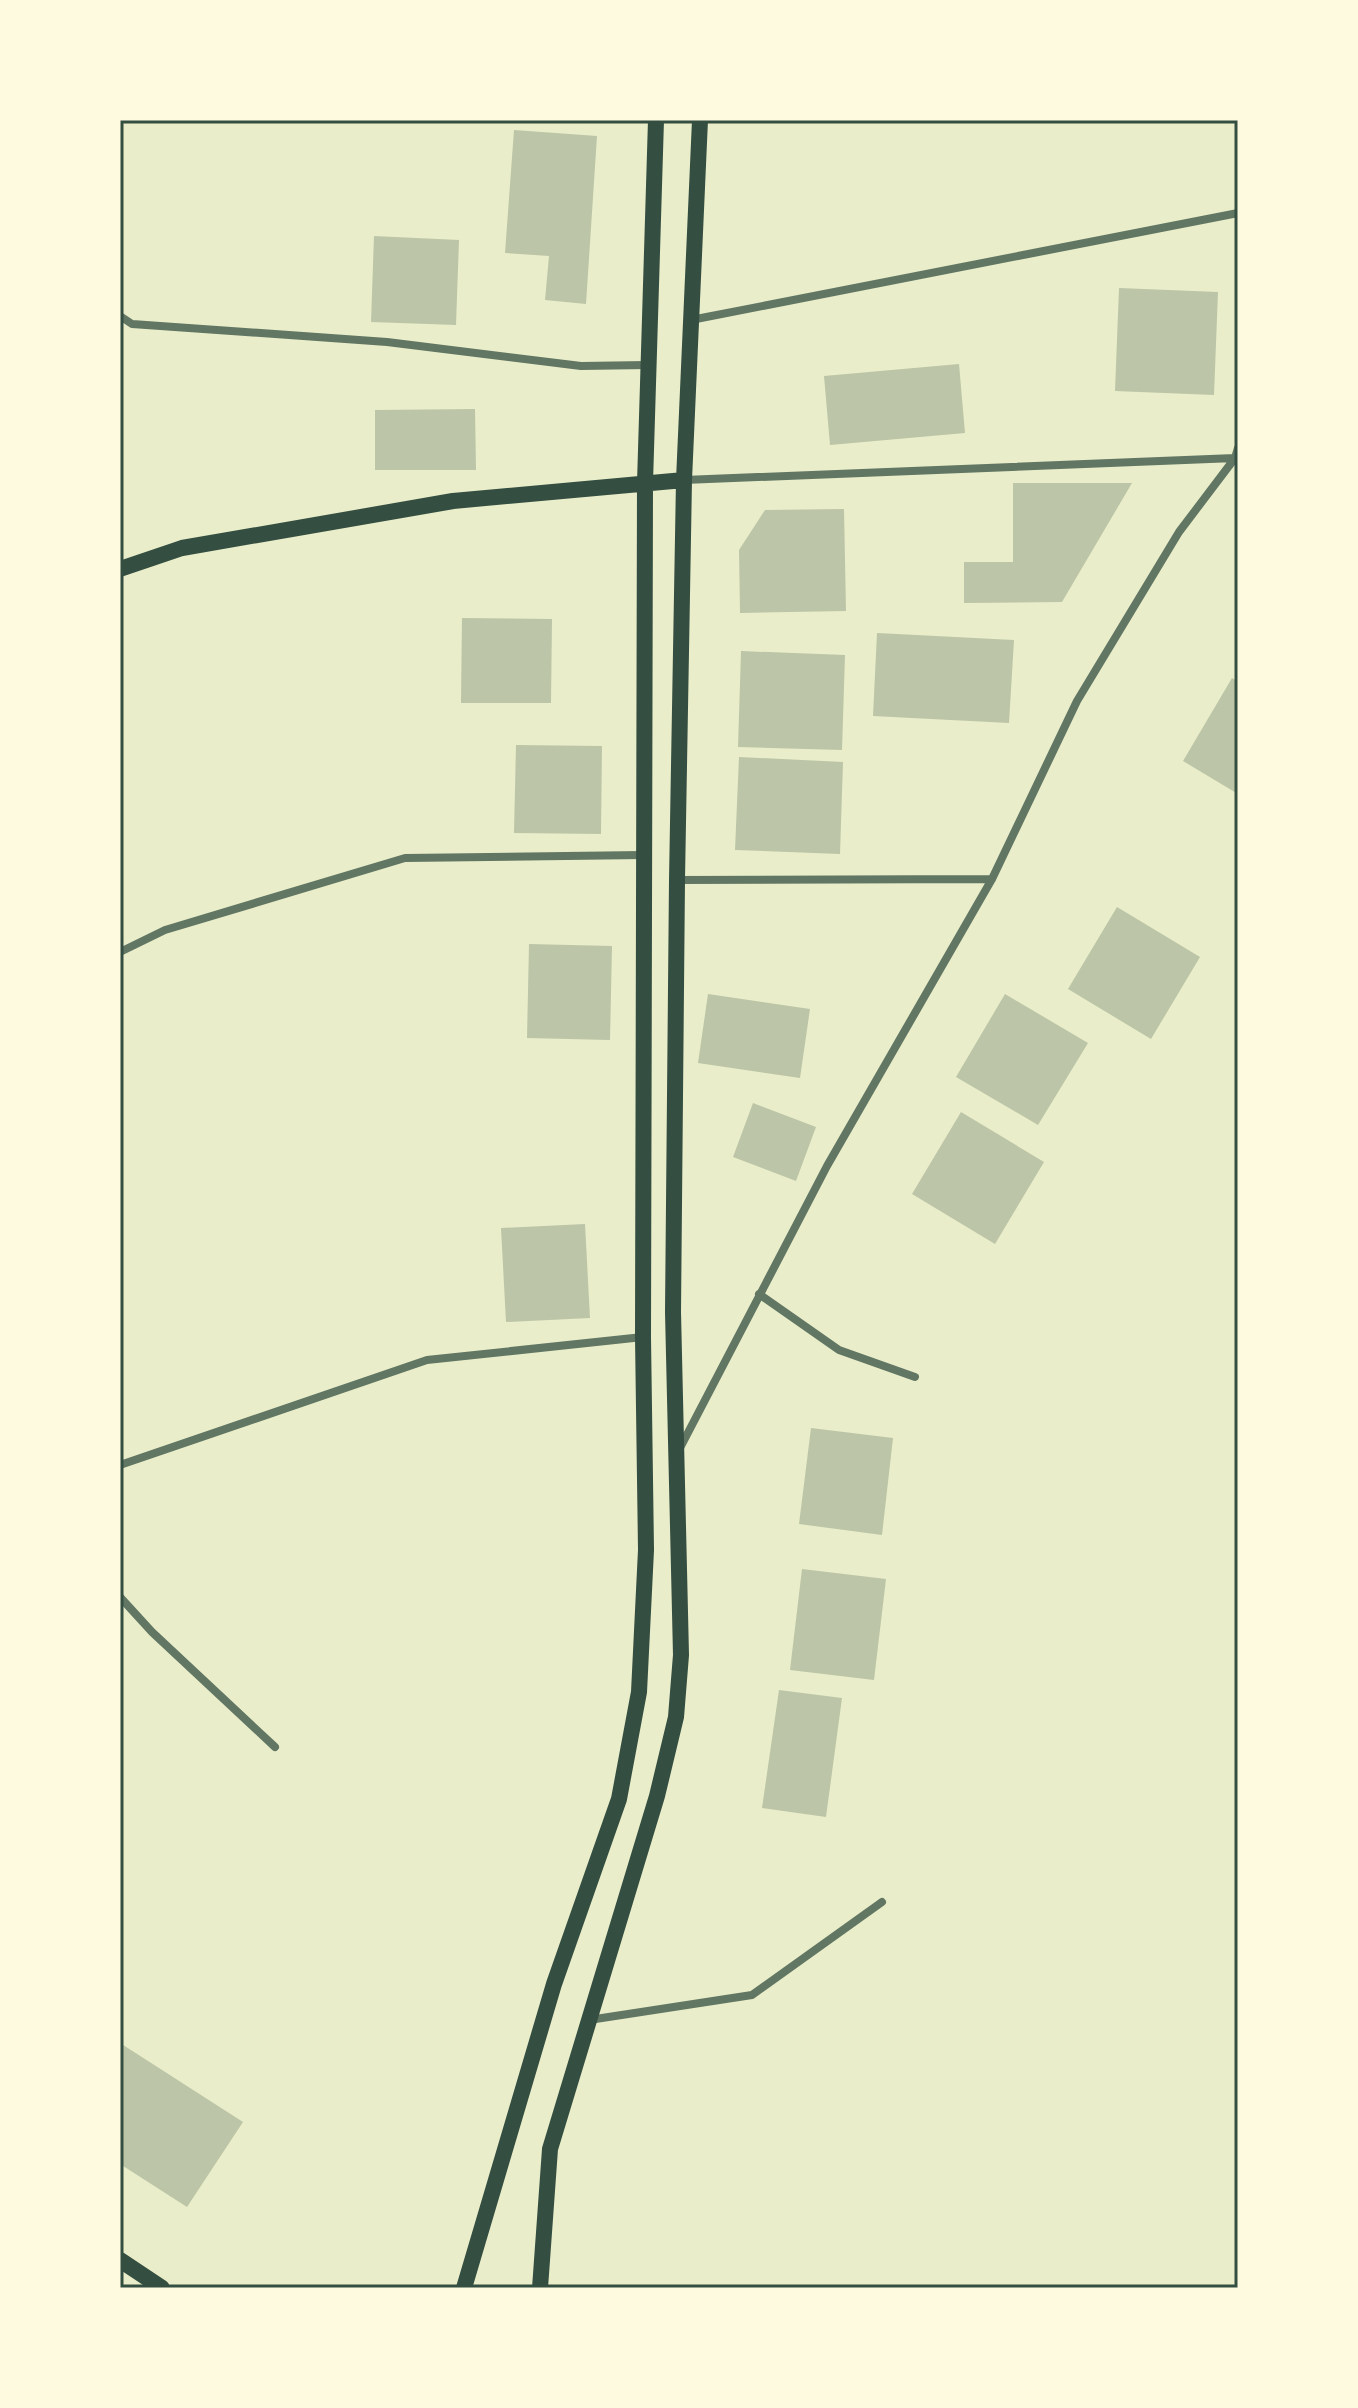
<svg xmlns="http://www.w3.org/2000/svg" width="1358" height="2408" viewBox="0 0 1358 2408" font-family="Raleway,sans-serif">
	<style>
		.building { fill: #bcc5a7 }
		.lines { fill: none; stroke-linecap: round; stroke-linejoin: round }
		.minor { stroke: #617663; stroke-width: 8 }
		.secondary { stroke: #344e41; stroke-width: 16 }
		.neatline { fill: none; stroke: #344e41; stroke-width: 3 }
	</style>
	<rect width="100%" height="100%" fill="#e9edc9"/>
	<path class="building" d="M514,130L597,136L586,304L545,300L549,256L505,253Z
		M374,236L459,240L456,325L371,322Z
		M1119,288L1218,292L1214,395L1115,391Z
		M959,364L965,433L830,445L824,376Z
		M475,409L476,470H375V410Z
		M1013,483H1132L1062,602L964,603V562H1013Z
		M844,509L846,611L740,613L739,550L765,510Z
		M462,618L552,619L551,703H461Z
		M877,633L1014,640L1009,723L873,716Z
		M741,651L845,655L842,750L738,747Z
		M1232,678L1238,682V794L1183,761Z
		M516,745L602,746L601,834L514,833Z
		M739,757L843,762L840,854L735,850Z
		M1117,907L1200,957L1151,1039L1068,989Z
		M529,944L612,946L610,1040L527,1038Z
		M708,994L810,1009L800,1078L698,1063Z
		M1005,994L1088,1043L1038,1125L956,1077Z
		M753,1103L816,1127L796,1181L733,1157Z
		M961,1112L1044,1162L995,1244L912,1194Z
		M585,1224L590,1318L506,1322L501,1228Z
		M811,1428L893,1438L882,1535L799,1524Z
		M802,1569L886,1579L874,1680L790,1670Z
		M779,1690L842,1698L826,1817L762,1808Z
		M120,2043L243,2122L187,2207L120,2164Z"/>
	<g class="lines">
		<path class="minor" d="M120,316L132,324L387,342L581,366L647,365
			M691,320L1238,213
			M684,480L1235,458
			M677,880L992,879
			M120,952L165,930L405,858L643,855
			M759,1294L839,1350L915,1377
			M680,1448L827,1166L992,879L1077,701L1179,532L1235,458L1238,448
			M120,1465L427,1360L643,1337
			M120,1597L152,1632L275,1747
			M589,2020L752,1995L882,1902"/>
		<path class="secondary" d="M120,569L182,548L453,501L684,480
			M120,2260L162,2288
			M464,2288L554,1984L619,1799L639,1692L646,1550L643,1337L645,483L656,120
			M540,2288L550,2149L657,1796L676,1717L681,1655L673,1312L677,880L684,480L700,120"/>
	</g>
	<rect width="1358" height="2408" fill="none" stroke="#fefae0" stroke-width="244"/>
	<rect x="122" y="122" width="1114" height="2164" class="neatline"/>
</svg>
